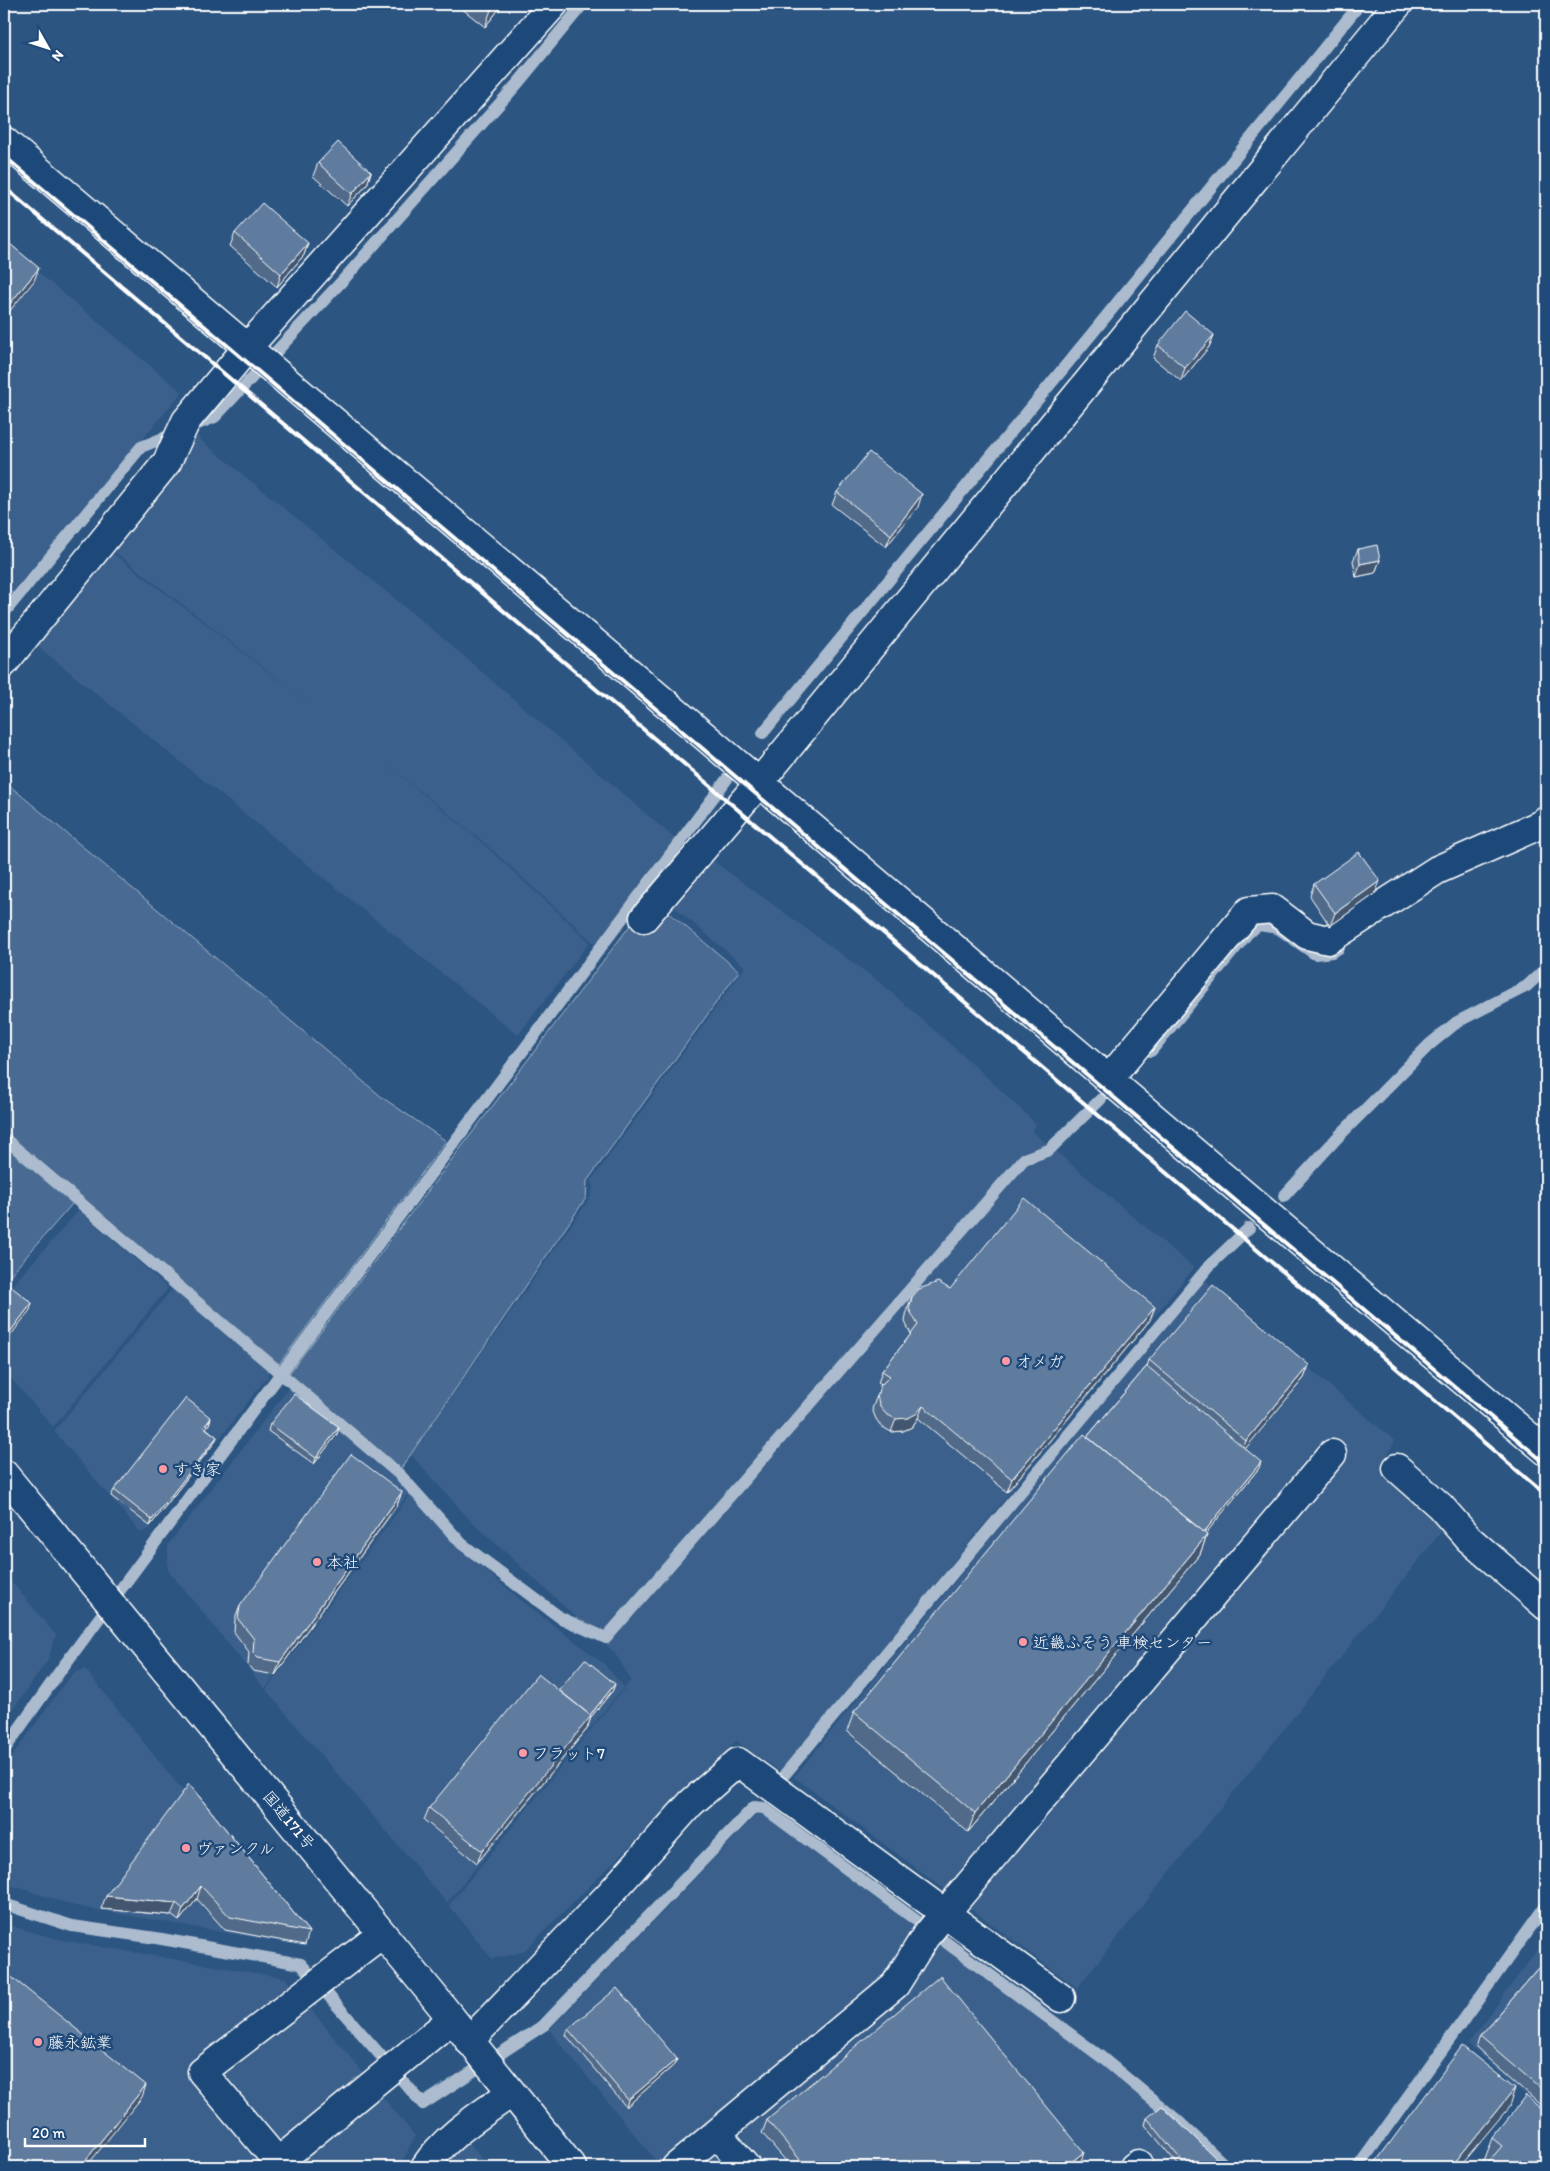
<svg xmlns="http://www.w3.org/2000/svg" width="1550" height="2171" viewBox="0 0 1550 2171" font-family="Itim,'Klee One',sans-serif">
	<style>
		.built { fill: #3b618b }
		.green { fill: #486b92; stroke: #a4b5c8 }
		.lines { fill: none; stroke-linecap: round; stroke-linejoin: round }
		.stream { stroke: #acbcce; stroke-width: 12 }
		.minor-casing { stroke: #fff; stroke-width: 31 }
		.highway-casing { stroke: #fff; stroke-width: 31 }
		.minor { stroke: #1f4a7a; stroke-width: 28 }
		.highway { stroke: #1f4a7a; stroke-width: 28 }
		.rail { stroke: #fff; stroke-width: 4 }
		.wall { fill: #516b89; stroke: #fff }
		.shaded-wall { fill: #42576f; stroke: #fff }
		.building { fill: #5e7c9f; stroke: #fff }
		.poi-dot { fill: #ff9aa2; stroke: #1f4a7a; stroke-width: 2 }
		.labels { text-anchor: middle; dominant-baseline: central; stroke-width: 5; stroke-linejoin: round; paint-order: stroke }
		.poi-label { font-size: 16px; fill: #fff; stroke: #1f4a7a; text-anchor: start }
		.street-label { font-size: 16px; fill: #fff; stroke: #1f4a7a }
	</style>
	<rect width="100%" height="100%" fill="#2c5582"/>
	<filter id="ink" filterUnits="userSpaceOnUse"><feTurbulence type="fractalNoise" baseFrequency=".02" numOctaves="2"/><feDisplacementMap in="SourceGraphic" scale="10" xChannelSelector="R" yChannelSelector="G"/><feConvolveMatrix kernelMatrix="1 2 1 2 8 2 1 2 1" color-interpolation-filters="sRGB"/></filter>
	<g filter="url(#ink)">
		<path class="built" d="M4,244L182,392L4,605Z
			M196,436L438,634L682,845L709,858L877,980L975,1066L1036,1124L1032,1131L1194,1268L781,1772L736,1741L523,1952L492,1959L449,1905L631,1680L614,1652L469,1519L411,1455L590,1198L593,1188L591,1181L745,967L646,883L595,944L479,838L378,757L478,839L590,942L518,1035L36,645L111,552L313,706L111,549L181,465Z
			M79,1210L168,1288L53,1427L4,1370V1295Z
			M1204,1279L1395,1441L1380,1467L1437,1516L1445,1527L1077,1988L794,1777Z
			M174,1287L268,1370V1376L149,1529L141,1533L54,1431Z
			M291,1385L391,1470L409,1493L265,1689L168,1570V1545Z
			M410,1495L460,1549L521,1600L604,1664L624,1687L447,1903L266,1690Z
			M4,1573L56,1635L48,1660L4,1722Z
			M85,1669L308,1947L75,1906L4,1883V1768L64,1684L74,1673Z
			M761,1810L1052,2023L1175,2121L1223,2167H661L549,2030Z
			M4,1924L61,1940L285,1978L415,2136L400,2167H4Z
			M1546,1938V2115L1468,2044Z
			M466,2140L489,2167H445Z"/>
		<path class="green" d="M4,781L383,1098L446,1141L279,1364L4,1131Z
			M651,898L739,971L587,1181L586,1198L400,1470L287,1376Z
			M4,1143L73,1203L4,1282Z"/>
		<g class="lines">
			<path class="stream" d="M4,613L141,447L215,417L344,279L518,83L583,4
				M763,733L1095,330L1360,4
				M1151,1051L1248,933L1259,925L1278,928L1315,954L1332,952L1339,948
				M4,1138L400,1475L462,1544L561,1618L606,1638L1024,1159L1049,1150L1101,1099
				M1284,1196L1337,1138L1429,1045L1457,1022L1527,986L1546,968
				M4,1750L60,1671L281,1373L727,779
				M785,1774L1211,1264L1249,1228
				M4,1904L72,1926L156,1938L301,1964L423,2104L544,2025L754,1807L764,1808L1100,2056L1176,2119L1227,2167
				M1358,2167L1546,1905"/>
			<g class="minor-casing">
				<path id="minor" d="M4,141L1546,1451
					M4,663L167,462L186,421L247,348L554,4
					M644,918L759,783L1398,4
					M1108,1080L1249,911L1273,909L1307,935L1328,940L1437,870L1544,823L1546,820
					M1397,1468L1440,1506L1469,1539L1546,1606
					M382,1934L202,2072L278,2162L452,2019
					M469,2041L608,1896L691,1803L738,1762L1061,1998
					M717,2133L746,2167
					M425,2167C445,2136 482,2114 511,2093
					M676,2167L895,1985L925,1937L1332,1454
					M1134,2167L1138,2164"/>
			</g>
			<g class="highway-casing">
				<path id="highway" d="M4,1474L432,1994L572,2167"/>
			</g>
			<use href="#minor" class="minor"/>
			<use href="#highway" class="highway"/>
			<path class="rail" d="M4,156L1546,1464
				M4,187L1546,1495"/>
		</g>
		<path class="wall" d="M456,4H503L485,27Z
			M318,163L371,172L367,185L347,206L313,176Z
			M235,233L308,243L304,255L277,287L230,246Z
			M1214,335L1209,347L1181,381L1153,358L1158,345Z
			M837,492L918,507L886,547L832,505Z
			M1358,549L1380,560L1375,573L1356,577L1353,561Z
			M1314,884L1375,894L1330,926L1310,896Z
			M950,1289L1150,1320L1007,1492L918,1418L912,1427L903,1431L891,1432L881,1426L876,1419L872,1409L881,1385L878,1383L882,1371L911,1334L905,1322L907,1309L912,1297Z
			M1149,1360L1309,1365L1304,1378L1245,1448L1259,1468L1205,1534L1207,1535L1200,1554L968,1832L847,1731L854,1712L1147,1366Z
			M211,1418L209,1424L206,1428L217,1437L214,1443L150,1526L111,1496L114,1490Z
			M270,1424L339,1427L337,1434L314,1464L268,1431Z
			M402,1492L397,1505L275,1675L253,1671L248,1665L249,1652L234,1632L235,1619L240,1606Z
			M613,1690L591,1717L587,1729L477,1863L424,1820L429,1808Z
			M189,1784L309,1932L305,1945L225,1930L197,1899L179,1921L171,1915L101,1909Z
			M1546,1960V2110L1476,2048L1480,2036Z
			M568,2029L677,2059L674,2065L626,2107L566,2035Z
			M1546,2113L1486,2164L1483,2162L1492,2138Z
			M1147,2118L1225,2167H1180L1145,2125Z
			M767,2120L1084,2152L1080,2164L1076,2167H791L762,2133Z"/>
		<path class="shaded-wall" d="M493,4H503L485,27Z
			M371,172L367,185L347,206L352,194Z
			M308,243L304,255L277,287L281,274Z
			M39,268L34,281L4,318V311Z
			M1214,335L1209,347L1181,381L1185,368Z
			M922,494L918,507L886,547L891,535Z
			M1380,560L1375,573L1356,577L1360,564Z
			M1380,881L1375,894L1330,926L1335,913Z
			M32,1303L30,1310L4,1344V1340Z
			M1155,1307L1150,1320L1007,1492L1012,1479Z
			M1309,1365L1304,1378L1241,1454L1246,1441Z
			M923,1406L918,1418L912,1427L903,1431L891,1432L896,1419Z
			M211,1418L209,1424L202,1433L204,1427Z
			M339,1427L337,1434L314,1464L316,1458Z
			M217,1437L214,1443L150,1526L152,1520Z
			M1261,1462L1259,1468L1194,1548L1196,1542Z
			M402,1492L397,1505L275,1675L280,1662Z
			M1207,1535L1200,1554L968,1832L975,1813Z
			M615,1684L613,1690L591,1717L587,1729L477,1863L482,1851Z
			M201,1886L197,1899L179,1921L183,1909Z
			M106,1896L176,1903L171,1915L101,1909Z
			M677,2059L674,2065L626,2107L628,2100Z
			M146,2085L142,2097L86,2167H80Z
			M1515,2088L1509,2107L1459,2167H1451Z
			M1084,2152L1080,2164L1076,2167H1065Z"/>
		<path class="building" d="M338,142L371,172L352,194L318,163Z
			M262,203L308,243L281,274L235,233Z
			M4,239L39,268L4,311Z
			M1185,311L1214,335L1185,368L1158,345Z
			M869,452L922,494L891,535L837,492Z
			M1377,545L1380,560L1360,564L1358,549Z
			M1359,852L1380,881L1335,913L1314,884Z
			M1024,1198L1155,1307L1012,1479L923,1406L916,1414L908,1418L896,1419L886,1414L880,1407L877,1396L880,1386L890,1376L882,1371L918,1325L909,1309L912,1297L919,1289L938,1282L950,1289Z
			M9,1285L32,1303L4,1340V1292Z
			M1213,1285L1309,1365L1246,1441L1149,1360Z
			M1147,1366L1261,1462L1204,1532L1087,1437Z
			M294,1394L339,1427L316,1458L270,1424Z
			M186,1398L211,1418L204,1427L217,1437L152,1520L114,1490Z
			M1084,1434L1207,1535L975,1813L854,1712Z
			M351,1454L402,1492L280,1662L258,1658L253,1653L254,1639L238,1619L240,1606Z
			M585,1659L615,1684L590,1715L559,1690Z
			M538,1674L591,1716L482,1851L429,1808Z
			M189,1784L309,1932L230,1917L201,1886L183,1909L176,1903L106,1896Z
			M1546,1960V2093L1480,2036Z
			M4,1971L146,2085L80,2167H8L4,2164Z
			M940,1976L1084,2152L1065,2167H806L767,2120Z
			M617,1988L677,2059L628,2100L568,2029Z
			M1462,2046L1515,2088L1451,2167H1372Z
			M1526,2096L1546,2113V2167H1484L1502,2146L1492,2138Z
			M1162,2106L1225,2167H1187L1147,2118Z"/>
	</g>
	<g class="poi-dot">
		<circle cx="1006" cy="1361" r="5"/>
		<circle cx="163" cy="1469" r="5"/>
		<circle cx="317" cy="1562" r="5"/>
		<circle cx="1023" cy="1642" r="5"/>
		<circle cx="523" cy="1753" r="5"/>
		<circle cx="186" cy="1848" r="5"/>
		<circle cx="38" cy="2042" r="5"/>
	</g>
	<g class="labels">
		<g class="poi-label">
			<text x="1016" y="1361">オメガ</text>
			<text x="173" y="1469">すき家</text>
			<text x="327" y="1562">本社</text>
			<text x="1033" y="1642">近畿ふそう 車検センター</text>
			<text x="533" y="1753">フラット7</text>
			<text x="196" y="1848">ヴァンクル</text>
			<text x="48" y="2042">藤永鉱業</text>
		</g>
		<g class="street-label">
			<text transform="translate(289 1820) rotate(50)">国道171号</text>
		</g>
	</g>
	<rect width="1550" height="2171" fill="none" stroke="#1f4a7a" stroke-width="20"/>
	<rect x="10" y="10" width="1530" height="2151" fill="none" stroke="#fff" stroke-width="2" filter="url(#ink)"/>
	<g transform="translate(48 48) rotate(129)" stroke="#1f4a7a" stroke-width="4" paint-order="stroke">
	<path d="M0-4L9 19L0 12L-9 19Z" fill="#ffffff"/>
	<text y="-8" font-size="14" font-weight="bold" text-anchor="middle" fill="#ffffff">N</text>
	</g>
	<path d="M25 2138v8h120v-8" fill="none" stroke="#ffffff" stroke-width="2.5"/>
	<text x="32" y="2138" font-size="15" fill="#ffffff" stroke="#1f4a7a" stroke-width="4" paint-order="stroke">20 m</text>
</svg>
